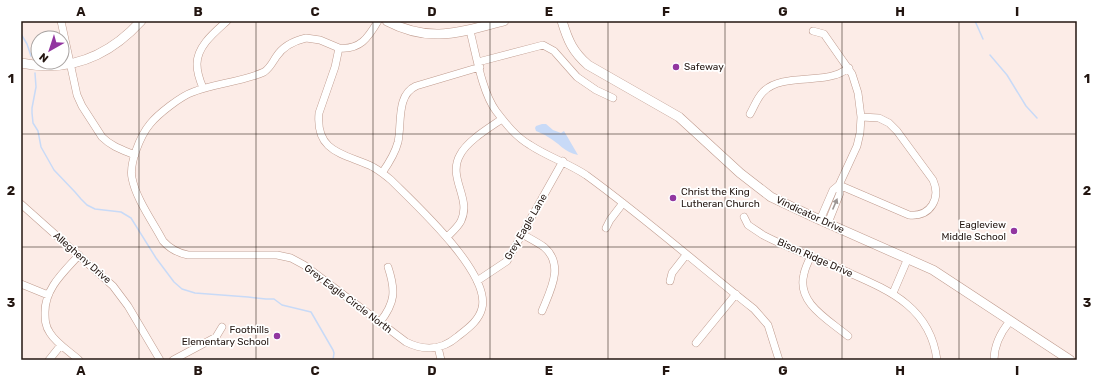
<svg xmlns="http://www.w3.org/2000/svg" width="1098" height="381" viewBox="0 0 1098 381" font-family="Rubik,sans-serif">
	<style>
		.water { fill: #c8daf7 }
		.lines { fill: none; stroke-linecap: round; stroke-linejoin: round }
		.stream { stroke: #c8daf7; stroke-width: 1.5 }
		.minor-casing { stroke: #bf9b8e; stroke-width: 8 }
		.major-casing { stroke: #bf9b8e; stroke-width: 10 }
		.minor { stroke: #fff; stroke-width: 7 }
		.major { stroke: #fff; stroke-width: 9 }
		.oneway { fill: #9c9694 }
		.grid { fill: none; stroke: #231611; stroke-width: 1; stroke-opacity: 0.55 }
		.poi-dot { fill: #9236a0; stroke: #fff; stroke-width: 1.5 }
		.labels { text-anchor: middle; dominant-baseline: central; stroke-width: 3.5; stroke-linejoin: round; paint-order: stroke }
		.poi-label { font-size: 10px; fill: #231611; stroke: #fff; text-anchor: start }
		.street-label { font-size: 10px; fill: #231611; stroke: #fff }
		.neatline { fill: none; stroke: #231611; stroke-width: 1.5 }
		.grid-label { font-size: 13px; text-anchor: middle; font-weight: bold; fill: #231611 }
	</style>
	<rect width="100%" height="100%" fill="#fcece7"/>
	<path class="water" d="M542,124H546L553,130L561,133L564,131L578,155C565,153 558,142 548,137C544,134 540,133 536,131L535,128L536,126Z"/>
	<g class="lines">
		<path class="stream" d="M975,21L983,39
			M21,34L27,44L31,56
			M990,55L1007,75L1026,106L1037,118
			M35,73L36,87L32,108V113L33,123L38,131L41,147L54,170L75,192L81,199L87,205L95,209L121,212L131,218L156,258L174,282L182,289L195,293L248,297L266,299H274L282,305L311,312L333,350L334,353L333,360"/>
		<g class="minor-casing">
			<path id="minor" d="M61,21L77,95L82,106L102,137C112,147 123,150 135,155
				M470,31C476,54 482,92 496,111C506,124 516,137 530,145C548,157 568,163 586,175C644,217 698,265 754,309L768,325L779,360
				M813,31L824,34L852,74L858,93L861,117L860,133L857,146L839,185L833,190L820,220
				M306,38L320,40L339,48L335,67L319,113C315,154 347,154 373,167C380,171 385,175 391,180C415,204 491,273 482,308C479,321 467,329 457,337C442,350 424,351 406,342L304,265L291,258L277,255H188C178,253 170,249 163,241C153,222 136,199 132,178C129,164 140,136 150,124C158,114 181,96 193,92C216,83 242,82 264,72C270,68 272,63 276,57C283,46 293,41 306,38Z
				M339,48C360,50 368,38 378,21
				M478,62L543,45L554,51L577,77L596,90L613,98
				M203,88C200,81 197,72 197,64C197,46 215,32 227,21
				M750,114C754,107 757,98 763,92C779,75 814,82 835,75C840,74 844,71 849,68
				M382,173C389,163 395,154 398,142C402,124 396,95 416,86L480,67
				M839,185L909,215C931,217 941,198 933,180L897,131L889,123L879,118L861,117
				M21,204L113,286L128,306L160,360
				M744,217L748,225L763,235C790,249 818,259 845,271C888,290 930,306 937,360
				M828,223L840,193L839,185
				M606,228L610,220L623,203
				M522,234C529,238 537,242 544,247C565,265 550,291 542,311
				M447,237C452,232 458,227 461,221C472,198 447,178 460,155C467,141 489,128 502,119
				M811,256C808,262 805,268 804,274C796,303 829,320 848,336
				M477,281L507,261L563,161
				M670,281L672,273L686,255
				M21,284L48,295
				M893,293L908,258
				M380,322C395,303 396,291 388,267
				M696,343L736,294
				M438,347L441,360
				M49,360L61,345
				M79,360C70,352 56,343 50,333C45,326 45,319 45,312C45,288 64,272 79,255
				M173,360L216,337L222,327
				M994,360C994,344 1001,332 1010,321"/>
		</g>
		<g class="major-casing">
			<path id="major" d="M387,21C431,44 460,32 504,21
				M562,21C568,41 573,52 588,65L679,117L740,173L771,197L820,220L933,270L1070,360
				M21,63C69,73 109,56 141,21"/>
		</g>
		<use href="#minor" class="minor"/>
		<use href="#major" class="major"/>
	</g>
	<defs><path id="oneway-solid" d="M-6-.8H1V-3.2L6.5 0L1 3.2V.8H-6Z"/></defs>
	<use class="oneway" href="#oneway-solid" transform="translate(835 204) rotate(-67)"/>
	<path class="grid" d="M139,21V360M256,21V360M373,21V360M490,21V360M608,21V360M725,21V360M842,21V360M959,21V360M21,134H1077M21,247H1077"/>
	<g class="poi-dot">
		<circle cx="676" cy="67" r="4"/>
		<circle cx="673" cy="198" r="4"/>
		<circle cx="1014" cy="231" r="4"/>
		<circle cx="277" cy="336" r="4"/>
	</g>
	<g class="labels">
		<g class="poi-label">
			<text x="684" y="67">Safeway</text>
			<text x="681" y="192">Christ the King<tspan x="681" dy="12">Lutheran Church</tspan></text>
			<text x="1006" y="225" text-anchor="end">Eagleview<tspan x="1006" dy="12">Middle School</tspan></text>
			<text x="269" y="330" text-anchor="end">Foothills<tspan x="269" dy="12">Elementary School</tspan></text>
		</g>
		<g class="street-label">
			<text transform="translate(810 215) rotate(25)">Vindicator Drive</text>
			<text transform="translate(526 227) rotate(-60)">Grey Eagle Lane</text>
			<text transform="translate(82 258) rotate(41)">Allegheny Drive</text>
			<text transform="translate(815 258) rotate(24)">Bison Ridge Drive</text>
			<text transform="translate(348 299) rotate(37)">Grey Eagle Circle North</text>
		</g>
	</g>
	<rect width="1098" height="381" fill="none" stroke="#ffffff" stroke-width="44"/>
	<g transform="translate(50 50) rotate(219)"><circle r="19" fill="#ffffff" stroke="#a7a2a0"/>
	<path d="M0-3L7 15L0 10L-7 15Z" fill="#9236a0"/>
	<text y="-6" font-size="11" font-weight="bold" text-anchor="middle" fill="#231611">N</text>
	</g>
	<rect x="22" y="22" width="1054" height="337" class="neatline"/>
	<g class="grid-label">
		<text x="81" y="16">A</text>
		<text x="198" y="16">B</text>
		<text x="315" y="16">C</text>
		<text x="432" y="16">D</text>
		<text x="549" y="16">E</text>
		<text x="666" y="16">F</text>
		<text x="783" y="16">G</text>
		<text x="900" y="16">H</text>
		<text x="1017" y="16">I</text>
		<text x="11" y="83">1</text>
		<text x="1087" y="83">1</text>
		<text x="11" y="195">2</text>
		<text x="1087" y="195">2</text>
		<text x="11" y="307">3</text>
		<text x="1087" y="307">3</text>
		<text x="81" y="375">A</text>
		<text x="198" y="375">B</text>
		<text x="315" y="375">C</text>
		<text x="432" y="375">D</text>
		<text x="549" y="375">E</text>
		<text x="666" y="375">F</text>
		<text x="783" y="375">G</text>
		<text x="900" y="375">H</text>
		<text x="1017" y="375">I</text>
	</g>
</svg>
